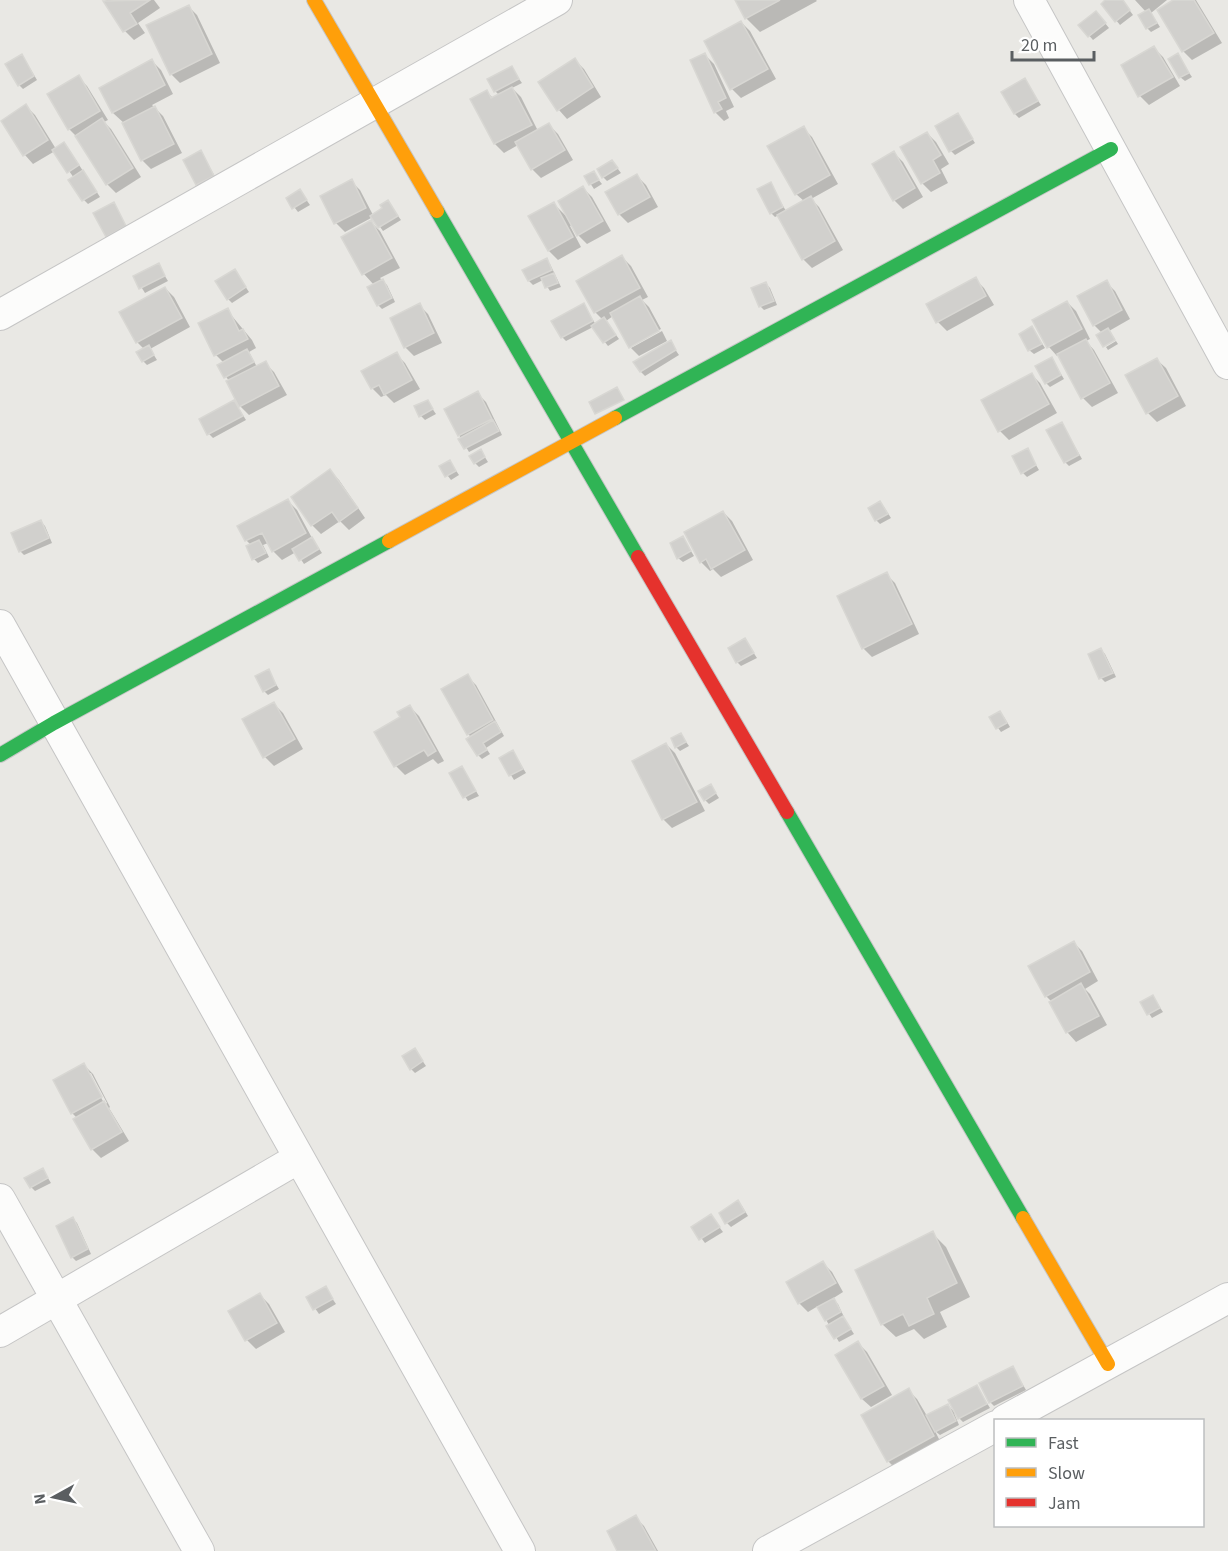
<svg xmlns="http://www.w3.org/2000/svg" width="1228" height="1551" viewBox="0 0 1228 1551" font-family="'Source Sans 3',sans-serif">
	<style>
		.shadow { fill: #0003; fill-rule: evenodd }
		.building { fill: #d1d0cd; stroke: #d8d7d3; stroke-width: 1.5 }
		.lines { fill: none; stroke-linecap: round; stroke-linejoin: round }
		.street-casing { stroke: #c5c5c5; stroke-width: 32 }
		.fast-casing { stroke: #c6c6c6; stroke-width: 16 }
		.slow-casing { stroke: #c6c6c6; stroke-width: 16 }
		.jam-casing { stroke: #c6c6c6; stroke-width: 16 }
		.street { stroke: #fcfcfb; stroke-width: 30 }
		.fast { stroke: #30b455; stroke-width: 14 }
		.slow { stroke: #ff9f0a; stroke-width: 14 }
		.jam { stroke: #e5322d; stroke-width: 14 }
	</style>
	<rect width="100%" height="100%" fill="#e9e8e4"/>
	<path class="shadow" d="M107,0H154L160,8L138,23L145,33L134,40L125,31L105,1Z
		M736,0H816L817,1L760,32L746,18Z
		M1108,0H1122L1133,15L1120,25L1103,4Z
		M1135,0H1167L1151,13L1160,27L1151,32L1147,28L1140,16L1146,12Z
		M1176,0H1196L1222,43L1192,60L1183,51L1159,10Z
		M188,6L197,15L220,63L180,83L171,74Z
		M1100,17L1109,28L1093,40L1080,25Z
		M741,22L750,31L776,79L741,98L732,89L706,42Z
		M1154,48L1163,57L1180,86L1149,105L1140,96Z
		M705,55L714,64L734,107L726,111L729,118L724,121L715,112Z
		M1177,55L1192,77L1185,81L1180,77Z
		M25,60L37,80L23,89L19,85Z
		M575,60L584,69L601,97L567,119L559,110Z
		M152,61L161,70L173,94L152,105L163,116L182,153L151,169L142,160L125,124L113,113L101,89Z
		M511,68L522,83L512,88L521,97L538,131L549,125L558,134L573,160L541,178L532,169L518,145L504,153L495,144L472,100L487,92L493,98L499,95L495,91Z
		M78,77L87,86L108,120L104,122L111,129L141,177L116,193L107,184L77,137L69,129Z
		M1024,80L1041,105L1019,118L1015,114Z
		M26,106L35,115L56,149L68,148L100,197L88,204L84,200L70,180L74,178L55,151L33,164L25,155L3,121Z
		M957,115L975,143L955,155L951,151Z
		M803,128L812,137L838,184L811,199L819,207L843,250L812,268L803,259L779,215L775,217L771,213L770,184L786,211L804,201L796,194Z
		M927,133L936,142L949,164L941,169L948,183L931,192L922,183Z
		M201,152L217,180L202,188L198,184Z
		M894,153L903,162L923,197L903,209L894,200Z
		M612,161L621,173L607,181L603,177Z
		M593,173L602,184L594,189L586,177Z
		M637,176L646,185L658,207L628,223L619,214L607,192Z
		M351,181L360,190L373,215L384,209L388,202L401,220L383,231L373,217L345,232L336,223L322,197Z
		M583,188L592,197L611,231L587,244L578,235L573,225L570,226L581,247L558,260L549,251L554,204L567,217Z
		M300,191L310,205L298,212L288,199Z
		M114,204L129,231L111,240L107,236Z
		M371,222L380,231L400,268L380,278L387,285L395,302L382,309L378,305L374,285L364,274Z
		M622,257L631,266L648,297L642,300L649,307L661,329L631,345V348L613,316L606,321L619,339L608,346L593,327L566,341L562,337L584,305L596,325L603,320L595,312L578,282Z
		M546,260L550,264L561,287L550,291L543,280L533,285L529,281Z
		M158,265L168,281L145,293L135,277Z
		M235,271L249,292L232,303L228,299Z
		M975,279L984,288L994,305L947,331L938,322L928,305Z
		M1106,282L1115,291L1130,319L1109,331L1115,339L1104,345L1102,333L1094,325Z
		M766,284L770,288L777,305L764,310L760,306Z
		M165,288L174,297L190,327L150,349L157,360L147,365L143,361L144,349L137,342Z
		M1067,302L1076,311L1090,339L1086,341L1094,350L1118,393L1092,407L1083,398L1060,355L1057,356L1049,347L1034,320Z
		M419,305L428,314L442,343L414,356L405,347Z
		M227,310L252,340L256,348L249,352L257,367L265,363L274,372L287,395L249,415L240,406L229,381L219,366L224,363L216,355L200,323Z
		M1032,328L1045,348L1034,354L1029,350Z
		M662,331L667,341L639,356L631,348Z
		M1116,341L1118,344L1108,350L1106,347Z
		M670,342L679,355L645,376L641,372Z
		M396,354L405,363L420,389L394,403L386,395L381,397L372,388Z
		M1052,359L1064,379L1050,387L1046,383Z
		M1157,360L1166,368L1186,406L1157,422L1148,413Z
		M1031,374L1040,383L1057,413L1009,440L1000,431L983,401Z
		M477,393L486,402L502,435L469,452L459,435Z
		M234,401L246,420L213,438L209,434Z
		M427,401L436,414L425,420L421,416Z
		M1062,424L1082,459L1069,466L1065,462Z
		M1027,450L1039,470L1027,477L1023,473Z
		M481,451L488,462L479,467L475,463Z
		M453,466L459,475L451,480L441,467Z
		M330,471L339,480L365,518L349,530L340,521L321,534L312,525L293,497Z
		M288,501L297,510L312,538L322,553L304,564L296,552L282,560L273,551L268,543L263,545L269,557L258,563L254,559L251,545L246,540Z
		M884,507L891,518L880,524L876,520Z
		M723,512L732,521L753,560L721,577L713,569L710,571L701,562Z
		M41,522L45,526L52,543L24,555L20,551Z
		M683,538L694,556L683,562L678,558Z
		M886,574L895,583L919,634L872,657L863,648Z
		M745,640L757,658L741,666L737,662Z
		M1101,650L1105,654L1116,677L1105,682L1101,678Z
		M268,671L279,689L268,695L264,691Z
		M467,676L476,685L504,736L486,748L490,754L482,759L478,755L472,738L468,734Z
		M274,704L283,713L303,749L274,766L265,757Z
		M410,707L419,716L444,761L438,764L433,759L405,775L396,766L376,733L403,718Z
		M1004,717L1010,727L1001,732L991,718Z
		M681,735L689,746L680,751L676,747Z
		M666,744L675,753L705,811L672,828L663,819Z
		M513,752L526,773L514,780L501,759Z
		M462,768L479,796L468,801L451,774Z
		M711,786L719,798L709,804L705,800Z
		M1073,942L1082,951L1098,981L1085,989L1090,994L1107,1025L1076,1042L1068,1033L1052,1002L1046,996Z
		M1153,997L1163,1012L1152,1018L1142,1003Z
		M415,1050L426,1066L415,1073L411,1069Z
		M84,1065L93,1074L110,1107L109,1108L129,1141L101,1158L92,1149L77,1118L73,1114L55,1081ZM88,1073H91L107,1103L105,1105Z
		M43,1170L51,1183L35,1191L31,1187Z
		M742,1206L748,1216L731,1227L727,1223Z
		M711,1216L723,1232L705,1243L693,1227Z
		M73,1219L77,1223L91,1254L76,1261L72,1257Z
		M932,1233L946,1247L970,1297L940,1312L947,1327L924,1339L914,1329L896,1337L882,1324Z
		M823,1263L832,1272L843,1292L832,1299L838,1304L844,1317H843L854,1334L839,1342L818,1306L808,1312L799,1303L788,1283Z
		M325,1288L336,1304L319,1314L308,1298Z
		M260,1295L269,1304L285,1332L256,1349L247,1340L230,1312Z
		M858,1343L867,1352L892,1395L871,1407L862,1399L837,1355Z
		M1013,1368L1026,1390L994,1406L990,1402Z
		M977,1387L990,1408L963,1422L954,1413L959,1425L940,1435L935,1431L942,1445L897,1470L888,1461L908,1390L917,1399L927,1416L948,1405L956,1414Z
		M635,1517L644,1526L658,1551H619Z"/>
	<path class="building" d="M150,0L130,13L137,24L123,32L103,1Z
		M735,0H780L745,19Z
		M1105,0H1123L1130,10L1115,22L1101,4Z
		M1173,0H1194L1214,33L1182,52L1157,10Z
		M189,5L212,54L170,75L146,25Z
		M1149,9L1157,23L1146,29L1138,15Z
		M1096,11L1106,23L1088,37L1078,25Z
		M741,21L768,69L730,90L704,41Z
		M1154,46L1173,77L1138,97L1121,65Z
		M705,53L726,98L718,102L722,109L714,113L690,60Z
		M1178,53L1189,73L1179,78L1168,59Z
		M22,54L34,76L18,86L5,64Z
		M575,58L593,87L557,111L538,82Z
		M152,59L165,85L112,113L99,88Z
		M512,66L519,79L494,92L487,79Z
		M79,75L100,111L68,130L47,94Z
		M1025,78L1038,101L1014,114L1001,92Z
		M512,87L532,125L494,144L470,99L487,90L491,98Z
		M26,104L48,140L23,156L1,121Z
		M155,106L174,144L141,161L122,123Z
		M958,113L973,139L949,152L935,126Z
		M102,118L133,168L106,185L75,136Z
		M549,123L565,150L531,170L515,142Z
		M804,126L830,175L795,195L767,146Z
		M927,132L941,155L933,160L940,173L921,184L900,147Z
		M64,142L79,165L67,173L52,150Z
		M201,150L214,176L196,185L183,160Z
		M894,151L915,188L893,201L872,164Z
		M612,160L618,168L602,178L597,169Z
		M83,170L97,192L82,201L68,180Z
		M594,171L599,180L589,185L584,176Z
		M637,174L650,197L618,215L605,192Z
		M352,179L366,208L334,224L320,196Z
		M771,182L783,207L770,214L757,189Z
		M583,186L603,221L577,236L558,201Z
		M300,189L307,200L292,209L286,198Z
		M811,196L835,241L802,260L777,215Z
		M388,200L398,216L378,228L370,216L382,208L380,205Z
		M114,202L126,226L106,237L93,213Z
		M554,202L573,237L548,251L528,216Z
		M371,220L392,258L362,275L341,237Z
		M622,255L640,288L594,313L576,281Z
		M547,258L552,270L528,281L522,270Z
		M159,263L165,276L139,289L133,276Z
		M235,269L246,287L227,300L215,281Z
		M554,273L558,283L545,288L541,278Z
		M976,277L986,296L936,323L926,304Z
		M383,279L392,298L377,306L367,287Z
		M1107,280L1122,310L1093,326L1077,296Z
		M766,282L774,301L759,307L751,288Z
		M165,287L182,318L136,343L119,312Z
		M640,296L659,331L629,348L610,313Z
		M1067,301L1082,329L1047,348L1032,320Z
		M420,303L434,333L404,348L390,318Z
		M584,303L593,321L561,338L551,321Z
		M228,308L239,331L243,329L248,339L214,356L198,323Z
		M604,317L616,335L603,343L591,326Z
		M1032,326L1042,344L1028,351L1019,334Z
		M1108,328L1115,340L1103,347L1096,335Z
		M1086,339L1110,383L1081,399L1057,354Z
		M671,340L676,350L640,372L633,362Z
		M149,345L154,355L142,362L136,352Z
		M247,349L254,362L224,378L217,365Z
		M397,352L412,380L384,395L379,385L371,389L361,371Z
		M1052,357L1061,375L1045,384L1035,366Z
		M1157,358L1178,396L1146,414L1125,375Z
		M266,361L279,386L239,407L226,381Z
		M1032,373L1049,404L998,432L981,400Z
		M617,387L624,400L595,414L589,402Z
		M478,391L492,419L458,436L444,409Z
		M234,400L243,416L207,435L199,419Z
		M428,400L433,409L419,417L414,406Z
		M493,420L499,431L464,449L458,439Z
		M1062,422L1079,455L1064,463L1046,430Z
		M1028,448L1036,465L1021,474L1012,456Z
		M481,449L485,457L474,464L469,456Z
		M450,460L456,471L445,477L439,466Z
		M330,469L358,508L339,522L332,512L311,526L291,497Z
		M288,499L306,533L272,552L262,533L245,541L237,526Z
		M880,501L888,514L875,521L868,508Z
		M723,511L745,550L711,569L706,559L700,563L684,532Z
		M41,520L49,538L19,552L11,533Z
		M683,536L691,551L677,559L670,543Z
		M312,537L319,549L299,561L292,549Z
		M259,540L266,553L252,560L246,546Z
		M887,572L912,624L862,649L837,596Z
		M745,638L754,653L736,663L728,648Z
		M1101,648L1113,673L1099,679L1088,654Z
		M269,669L276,685L263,692L255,676Z
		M468,674L493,720L467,735L441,689Z
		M274,702L295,739L263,758L242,719Z
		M410,705L436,751L428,756L424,750L394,767L374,732L400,717L397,712Z
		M1000,711L1007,723L996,729L989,717Z
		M495,721L501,732L483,743L487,750L477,756L466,739Z
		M681,733L686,742L675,748L671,738Z
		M666,743L697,802L662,820L632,761Z
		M513,750L523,769L509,776L499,758Z
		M462,766L476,791L463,798L449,773Z
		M711,784L716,793L704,801L698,791Z
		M1074,941L1090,972L1045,997L1028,966Z
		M1081,983L1099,1016L1066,1033L1049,1002Z
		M1153,995L1160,1008L1147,1015L1140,1002Z
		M415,1048L423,1061L410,1070L402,1056Z
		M84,1063L102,1097L71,1114L53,1080Z
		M104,1101L122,1132L91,1150L73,1119Z
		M43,1168L48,1178L30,1188L24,1178Z
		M738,1200L745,1212L725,1224L719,1213Z
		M711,1214L720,1227L699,1240L691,1227Z
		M73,1217L88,1249L71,1258L56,1226Z
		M933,1231L957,1283L927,1298L934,1314L909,1326L903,1314L881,1325L855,1270Z
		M823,1261L836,1283L798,1304L786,1282Z
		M326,1286L333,1299L313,1310L306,1297Z
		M260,1293L277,1323L245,1341L228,1311Z
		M834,1298L841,1312L825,1321L817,1307Z
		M843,1316L851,1329L834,1339L826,1326Z
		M858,1341L884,1386L861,1399L835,1355Z
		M1013,1366L1023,1386L989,1403L979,1383Z
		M977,1385L987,1404L958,1419L948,1400Z
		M909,1388L934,1436L887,1462L861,1415Z
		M948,1404L956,1421L935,1432L926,1415Z
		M636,1515L656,1551H617L607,1531Z"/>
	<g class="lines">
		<g class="street-casing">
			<path id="street" d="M1029,0L1228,364
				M0,315L557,0
				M0,625L520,1551
				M0,1199L199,1551
				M0,1332L299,1158
				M1005,1420L1228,1298
				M768,1551L996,1426"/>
		</g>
		<g class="fast-casing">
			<path id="fast" d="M437,211L638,557
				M615,418L1111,149
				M0,755L54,723L389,541
				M787,812L1023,1218"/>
		</g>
		<g class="slow-casing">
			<path id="slow" d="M314,0L437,211
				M389,541L615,418
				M1023,1218L1108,1364"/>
		</g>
		<g class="jam-casing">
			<path id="jam" d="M638,557L787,812"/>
		</g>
		<use href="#street" class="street"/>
		<use href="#fast" class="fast"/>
		<use href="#slow" class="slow"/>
		<use href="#jam" class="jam"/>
	</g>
	<rect x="994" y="1419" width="210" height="108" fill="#ffffff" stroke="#bdbfc0" stroke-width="1.5"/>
	<rect x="1006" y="1438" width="30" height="9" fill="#30b455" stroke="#bdbfc0" stroke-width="1.5"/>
	<text x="1048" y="1449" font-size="18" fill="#5a5e61">Fast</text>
	<rect x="1006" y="1468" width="30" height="9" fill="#ff9f0a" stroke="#bdbfc0" stroke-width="1.5"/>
	<text x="1048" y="1479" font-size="18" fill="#5a5e61">Slow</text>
	<rect x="1006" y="1498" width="30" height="9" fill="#e5322d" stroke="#bdbfc0" stroke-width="1.5"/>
	<text x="1048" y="1509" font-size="18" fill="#5a5e61">Jam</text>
	<g transform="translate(54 1497) rotate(262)" stroke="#ffffff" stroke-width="4.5" paint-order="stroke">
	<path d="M0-4.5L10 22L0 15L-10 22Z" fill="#5a5e61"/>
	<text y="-9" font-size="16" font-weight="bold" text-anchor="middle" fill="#5a5e61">N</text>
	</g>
	<path d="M1012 51v9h82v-9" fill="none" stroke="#5a5e61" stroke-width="3"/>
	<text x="1021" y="51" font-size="18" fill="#5a5e61" stroke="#ffffff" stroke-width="4.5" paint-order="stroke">20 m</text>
</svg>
